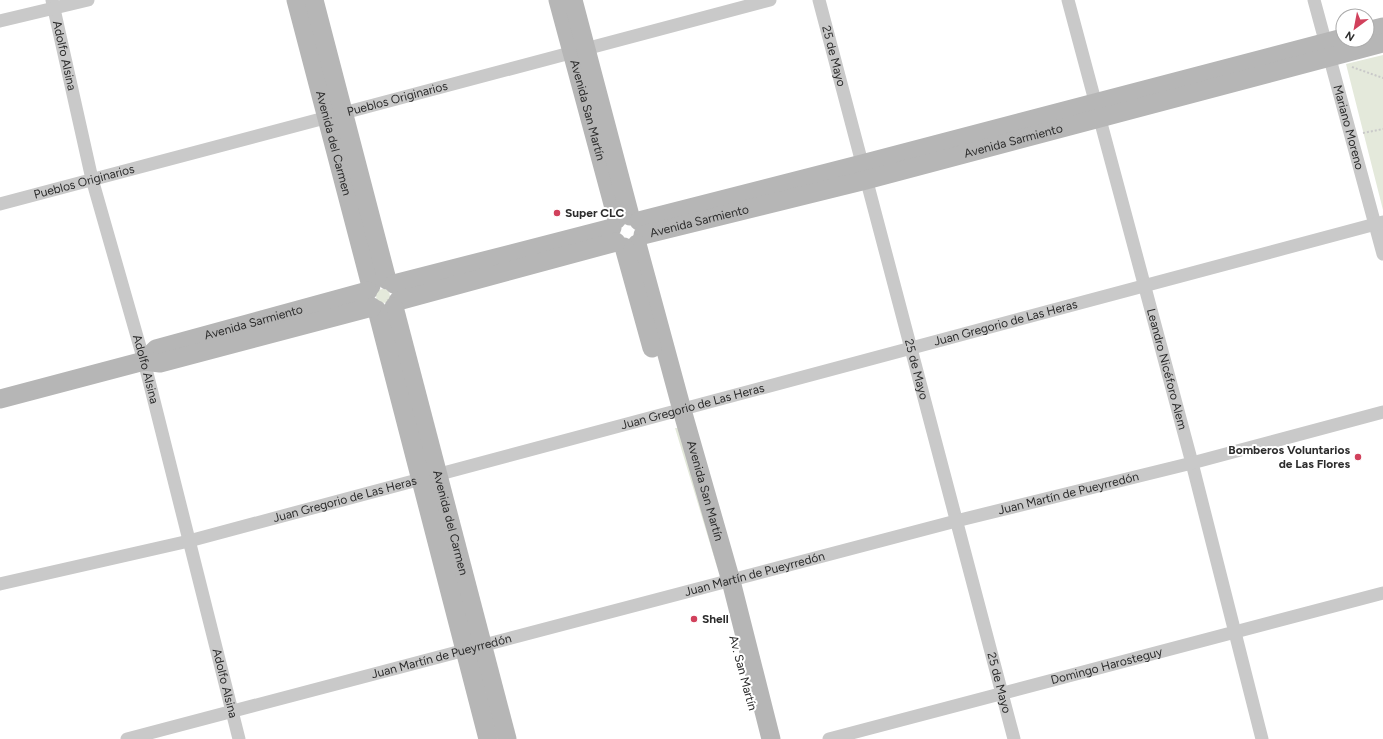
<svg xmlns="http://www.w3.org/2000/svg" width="1383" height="739" viewBox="0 0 1383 739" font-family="Figtree,sans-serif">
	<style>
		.green { fill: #e4e9db }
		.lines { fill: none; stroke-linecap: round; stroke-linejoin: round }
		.path { stroke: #c9c9c9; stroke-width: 2; stroke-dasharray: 2 2; stroke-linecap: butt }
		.street { stroke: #c9c9c9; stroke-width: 13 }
		.secondary { stroke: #b6b6b6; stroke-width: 19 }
		.poi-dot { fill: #d1415c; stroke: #fff; stroke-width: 1.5 }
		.labels { text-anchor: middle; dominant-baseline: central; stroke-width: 4; stroke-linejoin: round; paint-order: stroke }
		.street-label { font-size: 12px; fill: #2c2c2c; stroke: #fff }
		.poi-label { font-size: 12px; font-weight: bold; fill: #2c2c2c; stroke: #fff; text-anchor: start }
	</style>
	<rect width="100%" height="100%" fill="#fff"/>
	<path class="green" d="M1383,55V210L1346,64Z
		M376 296a7 7 0 1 1 14 0a7 7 0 1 1-14 0Z
		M675,428H681L718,570Z"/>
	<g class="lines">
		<path class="path" d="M1352,67L1383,78
			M1363,133L1383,129"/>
		<g class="street">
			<path id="s1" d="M52,0L92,179L144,361L239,739"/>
			<path id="s2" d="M819,0L1014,739"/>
			<path id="s3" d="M1068,0L1192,463L1262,739"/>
			<path id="s4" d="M1314,0L1383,254"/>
			<path d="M0,21L88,0"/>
			<path id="s5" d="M0,204L770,0"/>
			<path id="s6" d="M0,584L189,541L1383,222"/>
			<path id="s7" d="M127,739L956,521L1192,463L1383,412"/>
			<path id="s8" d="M829,739L1383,593"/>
		</g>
		<g class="secondary">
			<path id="s9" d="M296,0L371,286"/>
			<path d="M314,0L387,280"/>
			<path id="s10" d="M558,0L617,219"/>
			<path d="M573,0L630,216"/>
			<path d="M1367,31L1383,27"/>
			<path d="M639,221L862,164L1343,38"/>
			<path id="s11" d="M643,235L866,180L1383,43"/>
			<path id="s12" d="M637,244L682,410L731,581L771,739"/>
			<path d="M624,247L652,348"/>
			<path d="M394,284L612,228"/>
			<path d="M398,301L616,242"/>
			<path id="s13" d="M394,307L507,739"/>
			<path d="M377,310L488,739"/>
			<path id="s14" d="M144,361L156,349L368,291"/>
			<path d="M0,399L144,361L160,363L372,307"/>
		</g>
	</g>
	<g class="poi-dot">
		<circle cx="557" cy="213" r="4"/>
		<circle cx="1358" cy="457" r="4"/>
		<circle cx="694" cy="619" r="4"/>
	</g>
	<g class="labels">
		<g class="street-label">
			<text stroke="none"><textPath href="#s1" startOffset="57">Adolfo Alsina</textPath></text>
			<text stroke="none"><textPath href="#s2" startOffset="58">25 de Mayo</textPath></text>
			<text stroke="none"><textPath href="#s5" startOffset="411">Pueblos Originarios</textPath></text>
			<text stroke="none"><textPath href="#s10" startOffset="114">Avenida San Martín</textPath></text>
			<text stroke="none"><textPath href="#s4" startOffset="132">Mariano Moreno</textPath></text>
			<text stroke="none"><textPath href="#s11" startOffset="382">Avenida Sarmiento</textPath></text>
			<text stroke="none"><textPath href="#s9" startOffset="148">Avenida del Carmen</textPath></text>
			<text stroke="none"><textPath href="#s5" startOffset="87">Pueblos Originarios</textPath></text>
			<text stroke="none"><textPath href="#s11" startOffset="58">Avenida Sarmiento</textPath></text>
			<text stroke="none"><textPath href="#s14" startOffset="118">Avenida Sarmiento</textPath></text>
			<text stroke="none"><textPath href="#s6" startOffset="1039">Juan Gregorio de Las Heras</textPath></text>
			<text stroke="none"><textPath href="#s1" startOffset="381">Adolfo Alsina</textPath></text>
			<text stroke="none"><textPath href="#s2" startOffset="382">25 de Mayo</textPath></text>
			<text stroke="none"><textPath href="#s3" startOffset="382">Leandro Nicéforo Alem</textPath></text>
			<text stroke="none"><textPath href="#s6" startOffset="715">Juan Gregorio de Las Heras</textPath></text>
			<text stroke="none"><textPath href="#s12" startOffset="256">Avenida San Martín</textPath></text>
			<text stroke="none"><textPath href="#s7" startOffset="973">Juan Martín de Pueyrredón</textPath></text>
			<text stroke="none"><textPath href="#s6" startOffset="355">Juan Gregorio de Las Heras</textPath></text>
			<text stroke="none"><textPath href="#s13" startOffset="223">Avenida del Carmen</textPath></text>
			<text stroke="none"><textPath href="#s7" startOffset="649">Juan Martín de Pueyrredón</textPath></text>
			<text stroke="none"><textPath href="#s7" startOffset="325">Juan Martín de Pueyrredón</textPath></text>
			<text stroke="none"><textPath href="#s8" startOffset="287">Domingo Harosteguy</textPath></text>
			<text transform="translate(743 673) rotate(75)">Av. San Martín</text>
			<text stroke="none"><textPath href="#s2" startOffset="706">25 de Mayo</textPath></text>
			<text stroke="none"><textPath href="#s1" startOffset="705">Adolfo Alsina</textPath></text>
		</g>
		<g class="poi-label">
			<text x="565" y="213">Super CLC</text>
			<text x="1350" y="450" text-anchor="end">Bomberos Voluntarios<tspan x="1350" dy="14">de Las Flores</tspan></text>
			<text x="702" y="619">Shell</text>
		</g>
	</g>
	<g transform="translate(1355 28) rotate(212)"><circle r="19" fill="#ffffff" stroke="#ababab"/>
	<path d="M0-3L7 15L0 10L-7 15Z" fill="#d1415c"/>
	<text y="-6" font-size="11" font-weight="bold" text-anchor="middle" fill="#2c2c2c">N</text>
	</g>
</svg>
